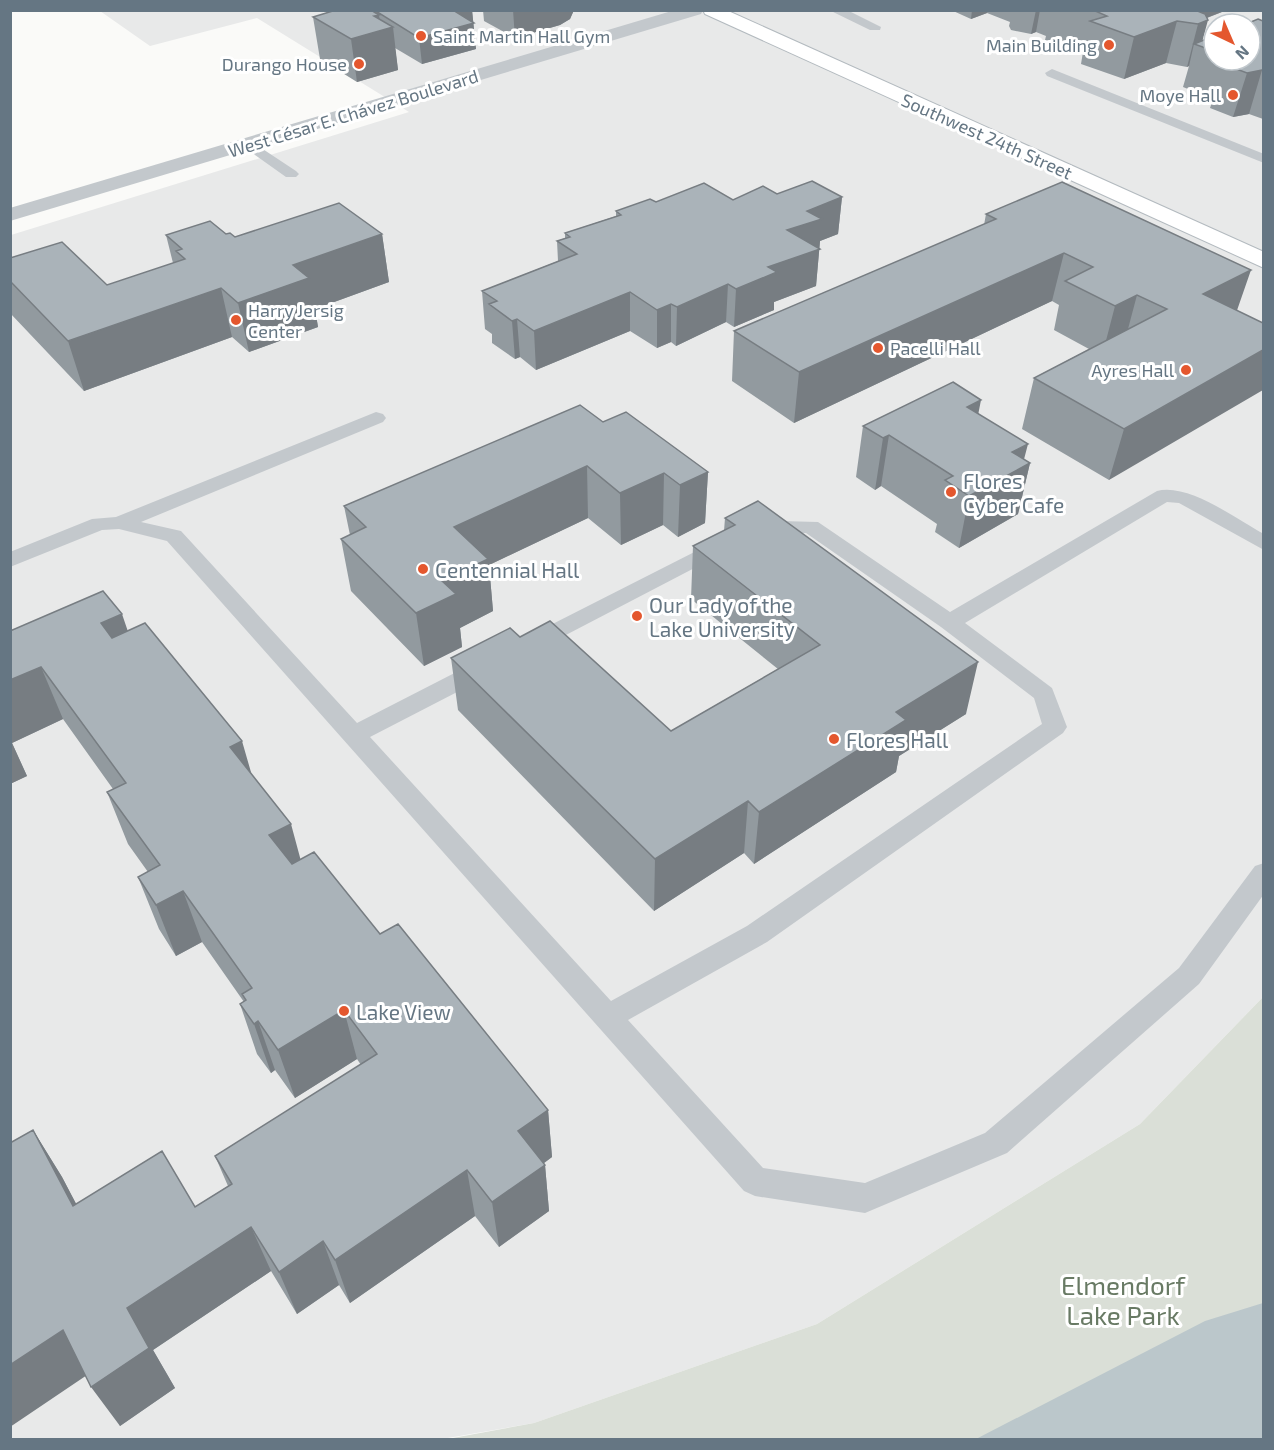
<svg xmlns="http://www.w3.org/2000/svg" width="1274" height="1450" viewBox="0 0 1274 1450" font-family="'Exo 2',sans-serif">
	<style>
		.built { fill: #e8e9e9; fill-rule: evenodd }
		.green { fill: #dadfd7 }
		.water { fill: #bbc7cb }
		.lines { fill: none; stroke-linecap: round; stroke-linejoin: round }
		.secondary-casing { stroke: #b3babf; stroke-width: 2 }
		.service { fill: #c3c8cc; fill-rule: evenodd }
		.minor { fill: #c3c8cc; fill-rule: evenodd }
		.secondary { fill: #fff; fill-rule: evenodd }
		.wall { fill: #929a9f }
		.shaded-wall { fill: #777d82 }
		.building { fill: #aab3b9; stroke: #777d82; stroke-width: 1.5 }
		.poi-dot { fill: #e4572e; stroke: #fff; stroke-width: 2 }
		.labels { text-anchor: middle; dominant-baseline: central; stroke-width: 6; stroke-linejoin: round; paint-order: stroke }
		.far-poi-label { font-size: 18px; fill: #657683; stroke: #fff; text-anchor: end }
		.far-street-label { font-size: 18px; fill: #657683; stroke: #fff }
		.poi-label { font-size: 21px; fill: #657683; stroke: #fff; text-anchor: start }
		.near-park-label { font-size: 26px; fill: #687a64; stroke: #fff }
	</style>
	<rect width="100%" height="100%" fill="#fafaf8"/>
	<path class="built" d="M100,11H1263V997L1140,1124L817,1324L534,1423L442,1439L11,1440V235L409,112L257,18L150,46ZM1214,24H1250V60H1214Z"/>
	<path class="green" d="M1263,997V1439L442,1440L534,1423L817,1324L1140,1124Z"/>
	<path class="water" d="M1263,1303V1439H976L1205,1321Z"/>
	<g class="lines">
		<g class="secondary-casing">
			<path id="secondary" d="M703,10H726L1264,252V268L705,14Z"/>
		</g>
		<path class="service" d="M829,10H847L881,27L880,30H870Z
			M1052,69L1264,154V163L1047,76L1045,73Z
			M249,140L296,171L299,174L296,177H286L244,147L242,144L244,141Z
			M376,412L383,414L386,418L383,422L141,522L181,531L357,723L476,662L484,660L492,662L496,668L492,674L370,737L611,1001L747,926L1042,724L1034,698L941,627L806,533H780L763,538L756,536L753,531L756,526L780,521L818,522L950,612L1157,491C1189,483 1236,519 1264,534V550L1179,503L1167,502L965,623L1052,688L1067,727L1063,733L767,942L628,1020L763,1168L865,1183L985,1133L1179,968L1255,866L1264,863V894L1199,984L1007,1153L865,1213L755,1196L744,1191L167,541L119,529L102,530L10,567V552L92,519L116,517Z
			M722,538L729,540L733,545L729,550L539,649L531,652L523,649L520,644L523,639Z"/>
		<path class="minor" d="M675,10H703L701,14L10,221V208Z"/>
		<use href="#secondary" class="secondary"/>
	</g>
	<path class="wall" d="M336,10H472L476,49L422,64L395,48L398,70L357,82L320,59L313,17Z
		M483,10H574L570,19L560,25L515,38L484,21Z
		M951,10H1227L1207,18L1202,41L1214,36V60H1250L1263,21V119L1249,114L1233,117L1210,108L1213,99L1183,87L1189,66L1187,67L1166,63L1124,79L1081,64L1083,52L1071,48H1056L1053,45V43L1045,40L1046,36L1036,32L1031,34L1011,30L1009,26L1010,22L987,13L971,19Z
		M777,194L842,197L838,234L820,241L816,286L774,302V310L734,327L726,322L676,346L671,342L657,348L630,331L536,370L520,357L515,359L492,343V334L485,329L482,291L558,261L557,241L565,238V233L616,216V211L656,202L733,200Z
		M986,214L1251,270L1109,480L1022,429L1034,378L1089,349L1054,330L1059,305L1052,301L794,423L732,381L734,331L984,225Z
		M226,234L235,237L382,234L389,282L315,309L318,327L249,352L232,337L84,391L10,313V258L107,285L173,263L166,235Z
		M978,413L1024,459L1030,463L1018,514L959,548L935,532L937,524L881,486L875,490L856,477L863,426Z
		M603,422L708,472L705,523L678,537L663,525L621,545L588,518L489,565L493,611L460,628L462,647L424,666L351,591L341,539L350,535L344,506Z
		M758,501L966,714L899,756L896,772L754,864L744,853L654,911L458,710L451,658L671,731L778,669L691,599L693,546L724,531L725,518Z
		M10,631H127L251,774L300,859L380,934L548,1110L552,1157L543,1164L545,1165L549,1211L499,1247L475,1216L350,1303L339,1285L297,1314L271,1271L153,1350L175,1388L120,1426L33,1130L62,1177L76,1204L195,1207L228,1186L215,1156L361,1065L357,1059L295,1098L275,1070L271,1073L257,1054L240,1004L244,1002L202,942L176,956L159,929L138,877L148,872L128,844L107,792L113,789L63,719L12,743L27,776L10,784Z"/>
	<path class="shaded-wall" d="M462,10H472L476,49L422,64L419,38L456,12Z
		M513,10H574L570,19L560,25L515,38Z
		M972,10H988L987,13L971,19Z
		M1036,10H1040L1036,32L1031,34Z
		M1156,10H1227L1193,23L1177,21L1166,63L1124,79L1134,37Z
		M379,15L381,30L393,27L398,70L357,82L351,39L374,16Z
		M1208,20L1201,46L1194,44L1189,66L1187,67L1198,24Z
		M1262,70L1249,114L1233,117L1247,73Z
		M842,197L838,234L820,241L816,286L774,302V310L734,327L736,289L768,267L787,230L807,211Z
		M382,234L389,282L315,309L318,327L249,352L238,303L293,265Z
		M1064,253L1052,301L794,423L799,372Z
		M1251,270L1234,319L1203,294Z
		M728,284L726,322L676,346L677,307Z
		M221,288L232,337L84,391L68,341Z
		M630,292V331L536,370L534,331Z
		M1137,295L1124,344L1102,356L1115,306Z
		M671,304V342L657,348V310Z
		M517,319L520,357L515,359L512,321Z
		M1263,350V390L1109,480L1124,429Z
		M981,400L971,451L967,407Z
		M889,435L881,486L875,490L883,438Z
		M1028,444L1022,467L1030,463L1018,514L959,548L969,496L1012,452Z
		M587,466L588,518L489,565L493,611L460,628L462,647L424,666L416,613L442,581L454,527Z
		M708,472L705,523L678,537L680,485Z
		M664,473L663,525L621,545L620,493Z
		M122,614L140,667L120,676L101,623Z
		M978,662L966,714L899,756L896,772L754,864L759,812L896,712Z
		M41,667L63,719L12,743L27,776L10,784V680Z
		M242,741L257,793L230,747Z
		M748,801L744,853L654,911L655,859Z
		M291,824L305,876L284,887L269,835Z
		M183,891L202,942L176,956L156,905Z
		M344,1010L357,1059L295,1098L278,1050Z
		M258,1021L275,1070L271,1073L254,1024Z
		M548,1110L552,1157L523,1178L518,1131Z
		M33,1130L62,1177L101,1251L73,1206Z
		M545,1165L549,1211L499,1247L492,1202Z
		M467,1170L475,1216L350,1303L335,1260Z
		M251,1227L271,1271L153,1350L175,1388L120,1426L91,1387L127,1308Z
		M323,1241L339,1285L297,1314L279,1272Z
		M63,1330L93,1371L10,1427V1365Z"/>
	<path class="building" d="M336,10H371L379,15L374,16L393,27L351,39L313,17Z
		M374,10H462L456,12L474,23L419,38Z
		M1093,10H1195L1205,14L1208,20L1198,24L1177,21L1134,37L1090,21L1107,16Z
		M1258,19L1263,21V70H1262L1247,73L1223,64L1234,60H1250V24H1246Z
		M1214,36V51L1194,44Z
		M812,181L842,197L807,211L822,219L787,230L820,249L768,267L777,272L736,289L728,284L677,307L671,304L657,310L630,292L534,331L517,319L512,321L489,304L497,301L482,291L577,254L557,241L570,237L565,233L621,215L616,211L650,199L656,202L704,183L733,200L763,186L777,194Z
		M1062,182L1251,270L1203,294L1263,323V350L1124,429L1034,378L1167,309L1137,295L1115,306L1065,281L1093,267L1064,253L799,372L734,331L996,219L986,214Z
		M339,203L382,234L293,265L309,278L238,303L221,288L68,341L10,281V258L62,242L107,285L185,259L176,251L182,249L166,235L210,221L226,234L230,233L235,237Z
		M953,382L981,400L967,407L1028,444L1012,452L1030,463L969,496L945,480L953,476L889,435L883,438L863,426Z
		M580,405L603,422L626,412L708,472L680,485L664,473L620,493L587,466L454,527L488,559L442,581L456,594L416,613L341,539L366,527L344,506Z
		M758,501L978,662L896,712L906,720L759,812L748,801L655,859L451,658L510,628L520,637L550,621L671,731L820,645L693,546L735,525L725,518Z
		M103,591L122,614L101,623L112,638L145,623L242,741L230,747L291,824L269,835L292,864L314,852L380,934L398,924L548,1110L518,1131L545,1165L492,1202L467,1170L335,1260L323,1241L279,1272L251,1227L127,1308L149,1348L91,1387L63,1330L10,1365V1143L33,1130L73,1206L162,1151L195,1207L232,1184L215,1156L377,1054L344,1010L278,1050L258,1021L254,1024L240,1004L246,1000L242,994L252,988L183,891L156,905L138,877L160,865L107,792L126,783L41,667L10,680V631Z"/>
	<g class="poi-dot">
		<circle cx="421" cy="36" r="6"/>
		<circle cx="1109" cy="45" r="6"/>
		<circle cx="359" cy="64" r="6"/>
		<circle cx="1233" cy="95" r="6"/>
		<circle cx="236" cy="320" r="6"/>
		<circle cx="878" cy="348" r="6"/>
		<circle cx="1186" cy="370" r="6"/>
		<circle cx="951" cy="492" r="6"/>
		<circle cx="423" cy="569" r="6"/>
		<circle cx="637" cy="616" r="6"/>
		<circle cx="834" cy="739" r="6"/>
		<circle cx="344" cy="1011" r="6"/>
	</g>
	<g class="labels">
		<g class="far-poi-label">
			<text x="433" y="36" text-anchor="start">Saint Martin Hall Gym</text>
			<text x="1097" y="45">Main Building</text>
			<text x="347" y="64">Durango House</text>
			<text x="1221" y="95">Moye Hall</text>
			<text x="248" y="310" text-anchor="start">Harry Jersig<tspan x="248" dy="21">Center</tspan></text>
			<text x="890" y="348" text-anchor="start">Pacelli Hall</text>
			<text x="1174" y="370">Ayres Hall</text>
		</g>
		<g class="far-street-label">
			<text transform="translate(353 113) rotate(-17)">West César E. Chávez Boulevard</text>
			<text transform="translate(987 136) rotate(24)">Southwest 24th Street</text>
		</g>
		<g class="poi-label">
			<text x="963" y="480">Flores<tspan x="963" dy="24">Cyber Cafe</tspan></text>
			<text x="435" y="569">Centennial Hall</text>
			<text x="649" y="604">Our Lady of the<tspan x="649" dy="24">Lake University</tspan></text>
			<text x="846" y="739">Flores Hall</text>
			<text x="356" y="1011">Lake View</text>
		</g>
		<g class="near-park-label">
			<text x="1123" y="1284">Elmendorf<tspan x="1123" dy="30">Lake Park</tspan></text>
		</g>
	</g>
	<rect width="1274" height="1450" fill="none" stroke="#657683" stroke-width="24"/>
	<g transform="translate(1232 42) rotate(136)"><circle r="28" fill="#ffffff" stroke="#c1c8cd" stroke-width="1.5"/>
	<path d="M0-4.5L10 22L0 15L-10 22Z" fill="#e4572e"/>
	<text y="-9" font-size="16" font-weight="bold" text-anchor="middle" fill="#657683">N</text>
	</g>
</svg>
